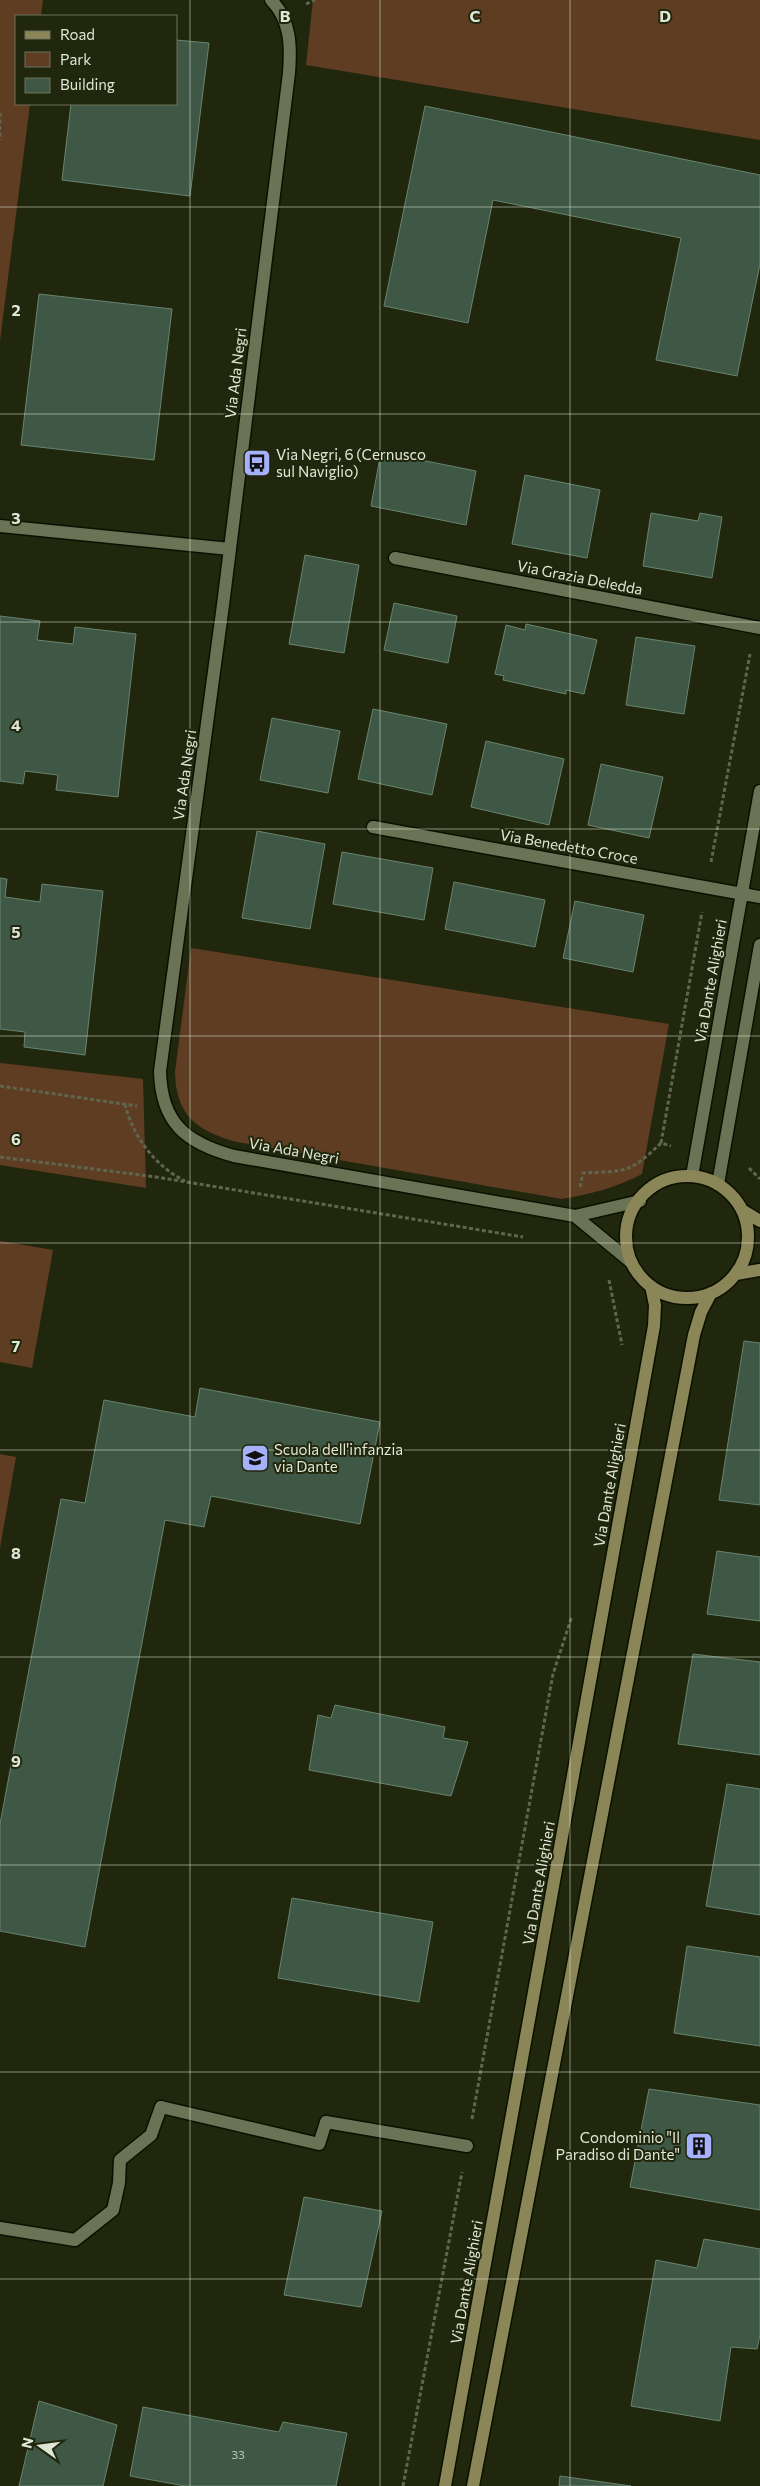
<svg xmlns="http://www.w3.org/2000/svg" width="760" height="2486" viewBox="0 0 760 2486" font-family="Commissioner,sans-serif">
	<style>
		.green { fill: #5f3d23 }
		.building { fill: #3e5845; stroke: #68846f }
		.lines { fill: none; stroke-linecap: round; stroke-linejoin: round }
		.lane-casing { stroke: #0b1000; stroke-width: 15 }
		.street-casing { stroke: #0b1000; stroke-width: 15 }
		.secondary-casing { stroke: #0b1000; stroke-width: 15 }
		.path { stroke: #60664e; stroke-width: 3; stroke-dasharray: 4 2.5; stroke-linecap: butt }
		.lane { stroke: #6b7356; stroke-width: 12 }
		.street { stroke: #6b7356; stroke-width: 12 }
		.secondary { stroke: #8a8658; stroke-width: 12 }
		.grid { fill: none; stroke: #e0e6d5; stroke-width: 1; stroke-opacity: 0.55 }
		.labels { text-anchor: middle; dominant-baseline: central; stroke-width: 4; stroke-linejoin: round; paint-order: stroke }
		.number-label { font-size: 12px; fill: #b8c2b1 }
		.street-label { font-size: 15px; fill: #e0e6d5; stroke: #21270c }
		.poi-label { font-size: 15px; fill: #e0e6d5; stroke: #21270c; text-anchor: start }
		.grid-label { font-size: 16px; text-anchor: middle; font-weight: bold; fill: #e0e6d5; stroke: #21270c; stroke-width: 4; stroke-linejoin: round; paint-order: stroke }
	</style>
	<rect width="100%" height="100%" fill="#21270c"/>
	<path class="green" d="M0,0H43L41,16H16V104H30L0,341Z
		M313,0H760V140L306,65Z
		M191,948L669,1024L642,1174C615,1188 591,1194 562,1199L237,1142C197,1131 176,1116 175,1072Z
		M0,1063L143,1079L146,1188L0,1165Z
		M0,1241L53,1250L32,1368L0,1362Z
		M0,1454L16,1457L0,1548Z"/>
	<path class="building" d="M176,40L209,43L190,196L62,180L71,104H176Z
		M425,106L760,175V264L737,376L656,360L681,238L493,200L468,323L384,306Z
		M39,294L172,309L154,460L21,445Z
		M381,452L476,471L466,525L371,506Z
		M525,475L600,490L587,558L512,544Z
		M651,513L698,521L700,513L722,517L712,578L643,566Z
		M305,555L359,565L344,653L289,644Z
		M394,603L457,616L448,663L384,650Z
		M0,616L40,621L37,640L73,644L75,627L136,634L118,797L56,790L58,775L25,771L23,784L0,781Z
		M526,624L597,640L584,694L566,690V694L503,680L504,676L495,674L506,625L525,630Z
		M636,637L695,646L684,714L626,705Z
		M373,709L447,724L432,795L358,779Z
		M272,718L340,731L328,793L260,780Z
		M486,741L564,759L549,825L471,807Z
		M601,764L663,777L649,838L588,825Z
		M257,831L325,844L310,929L242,918Z
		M342,852L433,868L424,920L333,904Z
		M0,878L7,879L5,897L40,902L42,884L103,891L85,1055L24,1047L25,1032L0,1029Z
		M454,882L545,900L535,947L445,929Z
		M575,901L644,915L633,972L563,958Z
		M744,1341L760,1343V1505L719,1500Z
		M200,1388L380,1422L360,1524L211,1496L204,1527L165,1520L85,1947L0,1931V1824L61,1499L85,1503L104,1400L195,1417Z
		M717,1551L760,1557V1621L707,1614Z
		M693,1654L760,1662V1755L678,1744Z
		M335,1705L445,1727L443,1738L468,1742L451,1796L309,1770L318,1715L331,1718Z
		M727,1784L760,1789V1915L706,1906Z
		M292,1898L433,1922L419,2002L278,1978Z
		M687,1946L760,1957V2046L674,2033Z
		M649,2089L760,2105V2210L630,2187Z
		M304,2197L382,2211L361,2307L284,2295Z
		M704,2239L760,2249V2335L757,2349L731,2347L720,2421L631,2406L656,2260L697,2268Z
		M39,2401L117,2425L103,2486H19Z
		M143,2407L279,2432L283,2422L347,2433L336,2486H185L130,2476Z
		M560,2476L631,2486H559Z"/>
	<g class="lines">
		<g class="lane-casing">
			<path id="lane" d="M0,526L230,549
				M0,2228L75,2240L113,2210L119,2183L120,2160L151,2135L161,2107"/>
		</g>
		<g class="street-casing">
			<path id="street" d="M271,0C291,20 291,47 289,73L223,605L160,1071C161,1123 186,1143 234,1156L575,1216L640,1201
				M395,558L760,628
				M373,827L760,897
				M692,1176L760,791
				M718,1184L760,945
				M575,1216L631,1262
				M161,2107L319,2144L326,2122L467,2146"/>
		</g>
		<g class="secondary-casing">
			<path id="secondary" d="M626 1237a61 61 0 1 1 122 0a61 61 0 1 1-122 0Z
				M742,1210L760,1221
				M736,1274L760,1270
				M445,2486L654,1326L655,1305L651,1286
				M473,2486L694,1335L701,1312L711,1293"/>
		</g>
		<path class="path" d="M306,4L315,0
			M0,113V140
			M711,862L750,654
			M0,1086L137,1106
			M125,1104C133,1137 155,1166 185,1181
			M661,1143L702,912
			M0,1157L156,1177L523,1237
			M749,1168L760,1179
			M580,1187L583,1173C625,1171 629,1174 661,1143L671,1146
			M609,1280L622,1345
			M472,2119L553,1674L572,1616
			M403,2486L462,2172"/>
		<use href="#lane" class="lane"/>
		<use href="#street" class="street"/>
		<use href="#secondary" class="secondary"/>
	</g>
	<path class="grid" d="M190,0V2486M380,0V2486M570,0V2486M0,207H760M0,414H760M0,622H760M0,829H760M0,1036H760M0,1243H760M0,1450H760M0,1657H760M0,1865H760M0,2072H760M0,2279H760"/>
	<defs>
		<g id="bus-square" transform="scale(1.4375)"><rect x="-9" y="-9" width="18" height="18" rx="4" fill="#a6b1fc" stroke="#21270c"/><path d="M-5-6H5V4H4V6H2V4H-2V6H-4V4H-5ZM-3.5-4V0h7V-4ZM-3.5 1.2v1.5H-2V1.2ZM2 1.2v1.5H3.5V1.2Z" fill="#111"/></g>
		<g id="school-square" transform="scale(1.4375)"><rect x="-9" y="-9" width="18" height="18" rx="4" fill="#a6b1fc" stroke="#21270c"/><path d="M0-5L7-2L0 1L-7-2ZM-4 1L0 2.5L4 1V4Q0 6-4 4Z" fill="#111"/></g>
		<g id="building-square" transform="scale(1.4375)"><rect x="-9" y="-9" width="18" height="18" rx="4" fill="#a6b1fc" stroke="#21270c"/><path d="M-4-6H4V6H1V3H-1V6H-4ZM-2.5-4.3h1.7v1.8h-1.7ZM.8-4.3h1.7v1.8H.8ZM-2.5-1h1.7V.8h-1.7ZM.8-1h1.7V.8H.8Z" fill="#111"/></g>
	</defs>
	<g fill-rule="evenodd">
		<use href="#bus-square" x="257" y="463"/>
		<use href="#school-square" x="255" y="1458"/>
		<use href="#building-square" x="699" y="2146"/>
	</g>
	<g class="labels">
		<g class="number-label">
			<text x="238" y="2454">33</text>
		</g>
		<g class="street-label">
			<text transform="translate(235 373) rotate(-83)">Via Ada Negri</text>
			<text transform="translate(580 577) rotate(11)">Via Grazia Deledda</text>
			<text transform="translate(184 775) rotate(-82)">Via Ada Negri</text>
			<text transform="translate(569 846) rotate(10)">Via Benedetto Croce</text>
			<text transform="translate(710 981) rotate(-80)">Via Dante Alighieri</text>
			<text transform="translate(294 1150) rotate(10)">Via Ada Negri</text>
			<text transform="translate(609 1485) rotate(-80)">Via Dante Alighieri</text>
			<text transform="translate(538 1883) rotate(-80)">Via Dante Alighieri</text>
			<text transform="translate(466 2282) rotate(-80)">Via Dante Alighieri</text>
		</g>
		<g class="poi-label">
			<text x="276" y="454">Via Negri, 6 (Cernusco<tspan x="276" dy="17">sul Naviglio)</tspan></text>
			<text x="274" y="1449">Scuola dell'infanzia<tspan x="274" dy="17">via Dante</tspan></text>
			<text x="680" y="2137" text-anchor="end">Condominio "Il<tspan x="680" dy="17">Paradiso di Dante"</tspan></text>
		</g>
	</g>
	<g class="grid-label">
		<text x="285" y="22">B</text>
		<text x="475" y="22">C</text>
		<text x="665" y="22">D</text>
		<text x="16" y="316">2</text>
		<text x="16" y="524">3</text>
		<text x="16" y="731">4</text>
		<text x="16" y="938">5</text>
		<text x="16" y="1145">6</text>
		<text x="16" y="1352">7</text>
		<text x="16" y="1559">8</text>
		<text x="16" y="1767">9</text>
	</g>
	<rect x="15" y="15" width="162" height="90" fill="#21270c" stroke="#6d735c"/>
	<rect x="25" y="31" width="25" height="8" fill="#8a8658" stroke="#6d735c"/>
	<text x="60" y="40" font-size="15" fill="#e0e6d5">Road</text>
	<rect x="25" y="52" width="25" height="15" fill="#5f3d23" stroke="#6d735c"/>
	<text x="60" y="65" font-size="15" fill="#e0e6d5">Park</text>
	<rect x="25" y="78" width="25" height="15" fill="#3e5845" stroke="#6d735c"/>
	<text x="60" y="90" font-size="15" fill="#e0e6d5">Building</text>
	<g transform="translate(40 2446) rotate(284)" stroke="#21270c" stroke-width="4" paint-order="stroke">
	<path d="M0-4L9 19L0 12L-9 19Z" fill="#e0e6d5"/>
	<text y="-8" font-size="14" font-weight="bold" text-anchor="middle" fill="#e0e6d5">N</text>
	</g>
</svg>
